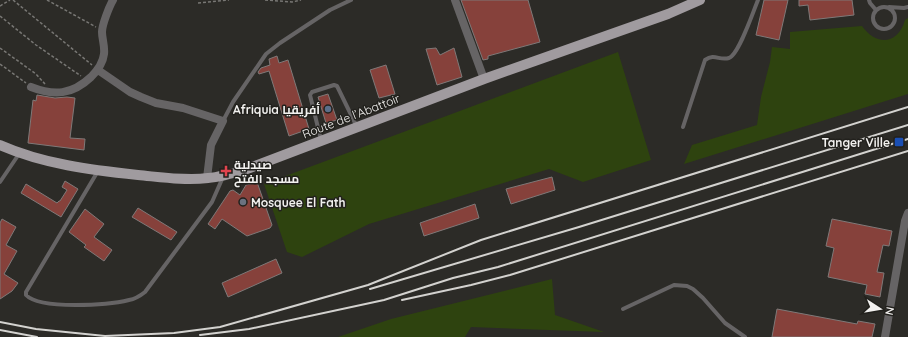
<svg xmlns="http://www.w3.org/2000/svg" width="908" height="337" viewBox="0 0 908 337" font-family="Quicksand,Cairo,sans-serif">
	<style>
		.green { fill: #2e430f }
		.building { fill: #86413b; stroke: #7f7978 }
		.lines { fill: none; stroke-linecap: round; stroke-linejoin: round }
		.path { stroke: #787774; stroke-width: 1.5; stroke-dasharray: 3 2; stroke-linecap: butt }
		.service { stroke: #666465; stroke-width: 4 }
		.minor { stroke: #666465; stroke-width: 8 }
		.primary { stroke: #a09b9f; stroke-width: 10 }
		.rail { stroke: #d3d2cf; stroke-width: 2 }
		.service-dot { fill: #5c6f8a; stroke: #22211d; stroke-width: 1.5 }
		.transit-dot { fill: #1a4fb4; stroke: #22211d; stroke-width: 1.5 }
		.health-dot { fill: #e0444e; stroke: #22211d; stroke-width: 1.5 }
		.worship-dot { fill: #6b7280; stroke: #22211d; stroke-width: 1.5 }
		.labels { text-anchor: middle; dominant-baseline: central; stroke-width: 3; stroke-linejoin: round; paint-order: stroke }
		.poi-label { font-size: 12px; font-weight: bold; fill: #f2f1ef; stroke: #22211d; text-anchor: end }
		.street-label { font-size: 12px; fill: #f2f1ef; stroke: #22211d }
	</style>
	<rect width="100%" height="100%" fill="#2c2b27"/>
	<path class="green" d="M908,18V94L684,164L692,145L757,125L761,97L770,62L772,47L790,49V32L862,26C876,46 898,45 905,20Z
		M618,52L651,160L583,182L549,169L369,224L302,257L287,252L264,184Z
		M552,279L555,315L604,332L471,327L465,337H338L391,319Z"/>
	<path class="building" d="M461,0H528L540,42L488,56V59L483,60Z
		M764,0H788L779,40L756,35Z
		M799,0H852L854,15L810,20L808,5L799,6Z
		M436,48L440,55L454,48L462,77L437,85L426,49Z
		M277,56L279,63L288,60L309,129L289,136L269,71L259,74L258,72L261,68L270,65L269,59Z
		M386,65L395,94L379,98L370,70Z
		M328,94L337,120L326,123L318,97Z
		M37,95L55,98L67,97L75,98L70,138L85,139L84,150L28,143L33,100L36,101Z
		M552,177L555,190L511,204L506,189Z
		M65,181L78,189L61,217L21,193L26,184L57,203L59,201H60L67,190L62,187Z
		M257,182L272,225L270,228L247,236L222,219L215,229L208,224L230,191L233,190L240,195L246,185Z
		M475,204L479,218L424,236L420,223Z
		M138,208L177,232L171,240L132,217Z
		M85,209L104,224L94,237L112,250L104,261L84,247L86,245L69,232Z
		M2,219L16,227L6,245L17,251L4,274L18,283L12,291L0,299V223Z
		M832,219L892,231L889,246L883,245L877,272L884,273L880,297L865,294L867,285L828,277L834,248L826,246Z
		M276,259L282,273L228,297L222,283Z
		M777,309L857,324L858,321L875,324L872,337H772Z"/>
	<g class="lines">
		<path class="path" d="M13,0L92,65
			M47,0L96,27
			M265,0L292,2L301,0
			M198,3L229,0
			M0,6L10,0
			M0,16L36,45L81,76
			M0,48L36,74L45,84
			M0,64L26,83"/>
		<path class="service" d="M869,0L870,3L876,10
			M873 18a11 11 0 1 1 22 0a11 11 0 1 1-22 0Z
			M889,7L904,8L908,7
			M223,121L233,102L266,54L280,43L330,10L351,0
			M683,127L705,60C715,53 719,61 729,58C739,54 753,12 758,0
			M321,140L310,95L312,92L334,85L337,86L357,127
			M98,171L26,292V295C40,310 109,305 129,300C135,299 140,296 145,292L212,202L223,177
			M0,182L19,154
			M623,309L674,285L687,286L693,289L703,298L725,323L745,337"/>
		<path class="minor" d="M455,0L484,79
			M98,70L130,92L141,97L156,103L183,108L223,121L211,145L207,178
			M31,87C54,96 72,95 91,77C97,71 103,63 104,54C105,46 102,39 102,32C102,25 109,7 113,0
			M885,337L905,221L908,213"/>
		<path class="primary" d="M0,145C43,164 91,170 138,175C160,177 185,181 208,178C221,177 234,173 247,169L484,79L668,14L700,0"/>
		<path class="rail" d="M370,289L579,227L908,125
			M402,300L471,285L510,275L908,151
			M0,322L36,329L105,336L174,333L220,327L368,285L481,240L908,107
			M0,330L37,337
			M200,335L249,329L384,300L453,278L498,267L908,139"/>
	</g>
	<circle class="service-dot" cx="328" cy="109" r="4"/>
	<rect class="transit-dot" x="894" y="137" width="10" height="10" rx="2"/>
	<path class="health-dot" d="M224 165h4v4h4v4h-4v4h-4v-4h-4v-4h4z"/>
	<circle class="worship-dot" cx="243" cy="202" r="4"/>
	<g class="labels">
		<g class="poi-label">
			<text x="320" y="109">Afriquia أفريقيا</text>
			<text x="890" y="142">Tanger Ville</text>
			<text x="234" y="164" text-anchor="start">صيدلية<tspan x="234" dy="14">مسجد الفتح</tspan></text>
			<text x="251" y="202" text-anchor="start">Mosquee El Fath</text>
		</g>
		<g class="street-label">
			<text transform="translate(351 116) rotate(-21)">Route de l’Abattoir</text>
		</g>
	</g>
	<g transform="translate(880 309) rotate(102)" stroke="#22211d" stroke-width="3" paint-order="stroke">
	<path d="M0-3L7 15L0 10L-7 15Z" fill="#f2f1ef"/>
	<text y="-6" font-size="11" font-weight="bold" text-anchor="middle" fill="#f2f1ef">N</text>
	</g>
</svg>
